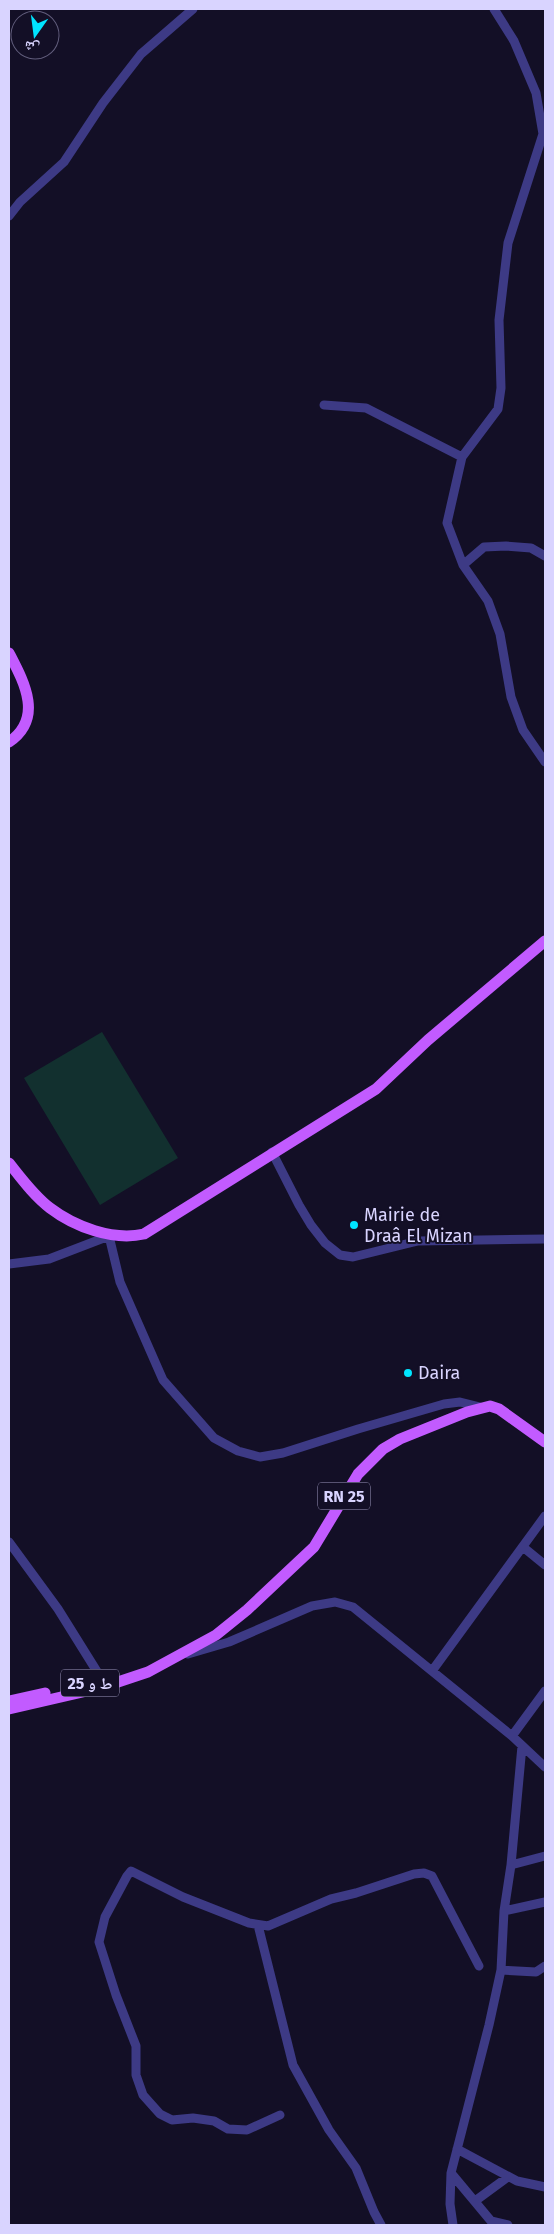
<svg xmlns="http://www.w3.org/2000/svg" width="554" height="2234" viewBox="0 0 554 2234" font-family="'Fira Sans','Noto Naskh Arabic',sans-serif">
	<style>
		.green { fill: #12302f }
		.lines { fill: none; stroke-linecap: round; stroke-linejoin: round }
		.minor { stroke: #3d3a85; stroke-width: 9 }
		.major { stroke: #c25bff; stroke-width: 11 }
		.poi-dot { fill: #00e5ff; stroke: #130f26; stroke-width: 2 }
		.labels { text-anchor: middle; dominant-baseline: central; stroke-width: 4; stroke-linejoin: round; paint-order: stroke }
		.shield { fill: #130f26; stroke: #9e99be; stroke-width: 1 }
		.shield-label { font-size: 16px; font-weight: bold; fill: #d9d4ff }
		.poi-label { font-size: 18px; fill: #d9d4ff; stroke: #130f26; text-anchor: start }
	</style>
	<rect width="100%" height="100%" fill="#130f26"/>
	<path class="green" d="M102,1032L178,1158L100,1205L24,1078Z"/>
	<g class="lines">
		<path class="minor" d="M494,9L514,41L536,93L543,134L508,243L499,320L501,388L498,409L462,457L447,523L463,565L488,601L500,634L511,697L523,730L545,762
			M9,216L20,202L64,162L103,103L141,54L193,9
			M324,405L366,408L462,457
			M463,565L484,547L506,546L531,548L545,556
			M272,1152L299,1205L311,1225L325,1243L340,1255L353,1257L418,1241L545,1239
			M9,1264L49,1259L109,1236L120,1282L163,1380L214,1438L238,1451L260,1457L283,1453L358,1429L444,1404L460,1402L480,1407
			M9,1542L58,1609L106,1686
			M523,1547L545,1565
			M188,1654L229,1642L312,1606L335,1602L353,1607L512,1736L545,1767
			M432,1671L545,1516
			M512,1736L545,1691
			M511,1865L545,1856
			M504,1911L545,1902
			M258,1925L293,2065L329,2130L356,2168L374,2212L381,2225
			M501,1970L536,1972L545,1966
			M280,2115L247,2130L228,2129L214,2121L193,2118L172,2120L160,2114L143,2095L136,2075V2046L116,1995L99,1942L105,1917L127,1876L131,1871L183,1897L249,1923L268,1926L331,1899L356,1893L414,1874L424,1873L432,1876L479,1966
			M457,2149L517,2181L545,2187
			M451,2173L491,2221L508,2225
			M475,2201L508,2177
			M453,2225L450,2204L451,2173L489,2025L501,1970L504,1911L511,1865L522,1746"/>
		<path class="major" d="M9,653C24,682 44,718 9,742
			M9,1163C21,1178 34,1196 50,1208C75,1227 113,1241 144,1234L376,1089L428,1040L545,941
			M9,1701L45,1693
			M9,1709L100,1688L148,1672L216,1635L247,1610L314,1547L358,1474L383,1449L400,1439L467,1412L490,1406L499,1409L545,1442"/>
	</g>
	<g class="poi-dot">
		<circle cx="354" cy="1225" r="5"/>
		<circle cx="408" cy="1373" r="5"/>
	</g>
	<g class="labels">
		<g class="shield">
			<rect x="318" y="1482.5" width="52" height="27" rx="4"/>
			<rect x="61" y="1669.5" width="58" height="27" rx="4"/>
		</g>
		<g class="shield-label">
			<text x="344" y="1496">RN 25</text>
			<text x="90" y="1683">ط و 25</text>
		</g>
		<g class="poi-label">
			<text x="364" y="1215">Mairie de<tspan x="364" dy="21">Draâ El Mizan</tspan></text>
			<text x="418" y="1373">Daira</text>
		</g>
	</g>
	<rect width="554" height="2234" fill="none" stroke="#d9d4ff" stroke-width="20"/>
	<g transform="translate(35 35) rotate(194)"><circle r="24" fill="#130f26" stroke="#625e7d"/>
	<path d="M0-4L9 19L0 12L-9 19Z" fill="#00e5ff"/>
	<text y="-8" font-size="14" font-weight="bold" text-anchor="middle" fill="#d9d4ff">ش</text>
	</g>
</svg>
